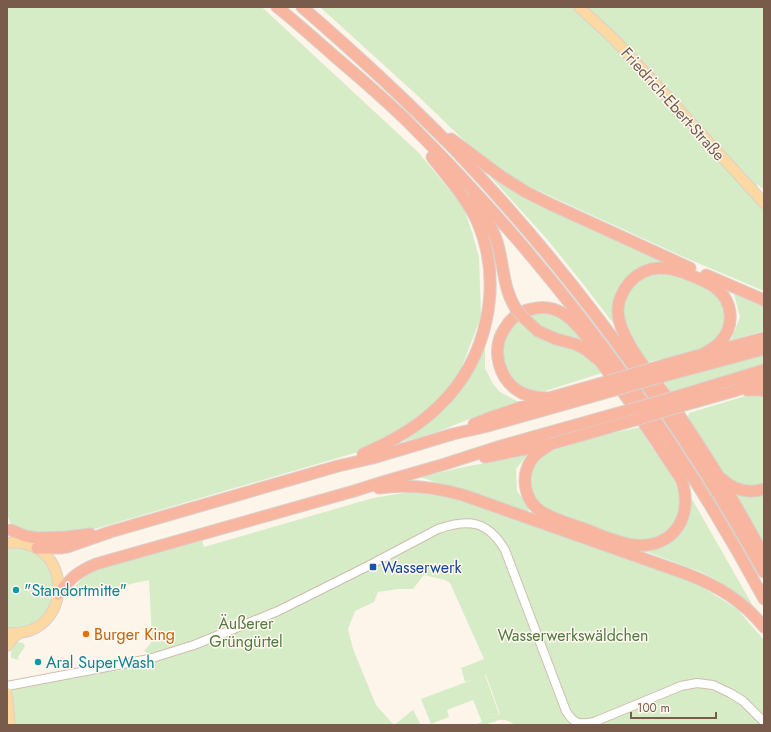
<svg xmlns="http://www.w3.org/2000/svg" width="771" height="732" viewBox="0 0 771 732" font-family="Jost,sans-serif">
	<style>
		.green { fill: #d6ecc7 }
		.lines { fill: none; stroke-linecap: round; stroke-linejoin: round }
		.minor-casing { stroke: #d0bdae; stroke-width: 10 }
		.major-casing { stroke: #d9d1cd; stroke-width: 12 }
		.highway-casing { stroke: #d9d1cd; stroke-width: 13 }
		.minor { stroke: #fff; stroke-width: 8 }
		.major { stroke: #fcd9a2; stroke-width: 10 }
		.highway { stroke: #f8b6a0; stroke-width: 11 }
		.highway-bridge-casing { stroke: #d9d1cd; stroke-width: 13; stroke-linecap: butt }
		.highway-bridge { stroke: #f8b6a0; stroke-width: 11 }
		.transit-dot { fill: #1a4fb4; stroke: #fff9f1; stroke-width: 1.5 }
		.culture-dot { fill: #0f9aa8; stroke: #fff9f1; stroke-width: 1.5 }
		.food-dot { fill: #e8710a; stroke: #fff9f1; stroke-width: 1.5 }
		.labels { text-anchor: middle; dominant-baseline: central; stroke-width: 3; stroke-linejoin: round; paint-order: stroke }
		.street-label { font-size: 16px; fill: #795b4b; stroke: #fff9f1 }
		.transit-label { font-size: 16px; fill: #164399; stroke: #fff9f1; text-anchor: start }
		.culture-label { font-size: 16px; fill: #0d838f; stroke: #fff9f1; text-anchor: start }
		.park-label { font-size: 16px; fill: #527a40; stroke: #fff9f1 }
		.food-label { font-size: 16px; fill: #c56008; stroke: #fff9f1; text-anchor: start }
	</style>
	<rect width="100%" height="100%" fill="#fdf5ea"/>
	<path class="green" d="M7,7H261L264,9L418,152L463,206L472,232L479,257L481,317L461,369L450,385L435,402L419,417L403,429L365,450L88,531L34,536L16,530L10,522L7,514Z
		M320,7H764V190L757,184L764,212V291L686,258L515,180L474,150L419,97Z
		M490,173L674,264L637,271L614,322L613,323L580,280L546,238L488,174Z
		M673,272L711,288L724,303L725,327L716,341L705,349L678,356L648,362L638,350L625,328L622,312L624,298L631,288L646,275Z
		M734,294L764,305V331L731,340L740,317Z
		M543,311L568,321L587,345L551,333L527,317L530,313Z
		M519,318L576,348L605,372L539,393L520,388L504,369L502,343L506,332Z
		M483,344L485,348V368L493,384L500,392L519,402L477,416L437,432L403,442L439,414L471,371Z
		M764,353V367L672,394L663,380Z
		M752,394L764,398V484L752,488L740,485L728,479L714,460L688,417L689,413Z
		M640,427L651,446L664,463L675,482L681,499L678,514L674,523L665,533L650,539L631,540L600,531L542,508L532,496L529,485L531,467L544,453L604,435Z
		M527,455L516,469L517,491L530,509L527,512L420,477L464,467Z
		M732,491L741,496H752L764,493V548Z
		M409,492L452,497L696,583L737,609L764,640V725H515C500,715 498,722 484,725C481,726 478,725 474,725L482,722L473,700L447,710L449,717L431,724L421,699L485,675L499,714L486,719L500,714L486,675L465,682L461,668L484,659L450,583L445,580L424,575L413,589H398L378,592L374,602L355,611L348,629L353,649L376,705L394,725H16L12,690L104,671C112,672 120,671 127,668C133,666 133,665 140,664L147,653L144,651L151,643L152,638L149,580L99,591L98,587L81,590L82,595L79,596C66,587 89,574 96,570L202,540L204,547L373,498Z
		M692,499L753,606L718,581L701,572L642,550L667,545L678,534L688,518Z
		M12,548C18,549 26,548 31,550C50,559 57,580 53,600C51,610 40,620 31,625C26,628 13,628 7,629V549Z
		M15,642H17L23,643L25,646L18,657L19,660L11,658C11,651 11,647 15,642Z
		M413,710L421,725H394Z"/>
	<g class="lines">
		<g class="minor-casing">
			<path id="minor" d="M7,686L149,659L194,645L278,611L366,567L438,529C469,518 488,521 505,550L566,711C574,724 579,725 594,722L681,686L697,683L713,685L730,693L743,701L764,722"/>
		</g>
		<g class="major-casing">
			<path id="major" d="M579,7L613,38L632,58L764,203
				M7,543C75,535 76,639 7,633
				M7,646L13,638L18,634
				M7,693L10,725"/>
		</g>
		<g class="highway-casing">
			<path id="highway" d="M277,7C296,22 315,39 333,55C360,78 386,100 411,125C551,265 670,425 764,599
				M302,7C354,52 405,99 453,148C574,275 678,418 764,572
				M451,139L502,177L526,192L550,204L690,268
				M471,200C484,215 495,230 499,249C504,270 504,290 516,309
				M706,275L764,300
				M525,319L538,331L556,339L575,344L585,349L600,361L630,402L681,479C695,515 674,549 634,545C617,543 600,535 585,529C571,524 555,520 542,512C524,501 520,476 532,459C537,452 544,448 551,444
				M703,354C709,350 716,347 720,342C735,327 733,302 717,289C710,283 703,281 695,277C672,267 649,261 629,283C623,290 618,301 618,310C617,337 653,377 668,399C683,420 697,442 711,464C730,494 747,525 764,556
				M654,368C690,357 727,348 764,338
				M660,377L764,349
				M747,390H761L764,391
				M675,397L764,370
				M549,398C540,398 531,397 522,393C499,381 490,350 505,328C511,318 520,311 532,309C543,306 554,308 564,314C579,324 589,341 600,355
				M681,406L734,391L764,381
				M474,424L489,418L549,398L609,381
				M363,454C391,442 418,427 439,406C488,359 504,283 477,221C466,197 448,178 432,157
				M485,457L551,444L635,420
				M722,479C734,490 749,494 764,489
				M379,488C408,484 434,487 463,495L687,574C718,586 743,601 764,627
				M11,530L25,536L37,538L67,537L90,534
				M37,548H60L67,547L110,532L338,466L373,458L453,434L484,427L615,390
				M58,594C71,578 77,572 96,564L354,491L386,481L445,464L501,446L629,410"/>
		</g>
		<use href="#minor" class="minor"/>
		<use href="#major" class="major"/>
		<use href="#highway" class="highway"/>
		<g class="highway-bridge-casing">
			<path id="highway-bridge" d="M516,309L525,319
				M609,381L654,368
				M615,390L660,377
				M629,410L675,397
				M635,420L681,406"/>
		</g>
		<use href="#highway-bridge" class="highway-bridge"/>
	</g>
	<rect class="transit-dot" x="369" y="563" width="8" height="8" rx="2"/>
	<g class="culture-dot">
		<circle cx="16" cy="590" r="4"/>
		<circle cx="38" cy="662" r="4"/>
	</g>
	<circle class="food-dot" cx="86" cy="634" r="4"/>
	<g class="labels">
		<g class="street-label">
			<text transform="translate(673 104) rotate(48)">Friedrich-Ebert-Straße</text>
		</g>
		<g class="transit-label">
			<text x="381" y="567">Wasserwerk</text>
		</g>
		<g class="culture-label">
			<text x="24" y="590">"Standortmitte"</text>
			<text x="46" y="662">Aral SuperWash</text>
		</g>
		<g class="park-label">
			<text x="246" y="623">Äußerer<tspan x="246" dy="18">Grüngürtel</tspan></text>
			<text x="573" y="635">Wasserwerkswäldchen</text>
		</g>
		<g class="food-label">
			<text x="94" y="634">Burger King</text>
		</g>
	</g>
	<rect width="771" height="732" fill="none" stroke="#795b4b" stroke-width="16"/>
	<path d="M631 712v6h85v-6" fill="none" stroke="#795b4b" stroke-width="2"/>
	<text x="637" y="712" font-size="12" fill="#795b4b" stroke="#fff9f1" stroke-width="3" paint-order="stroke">100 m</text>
</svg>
